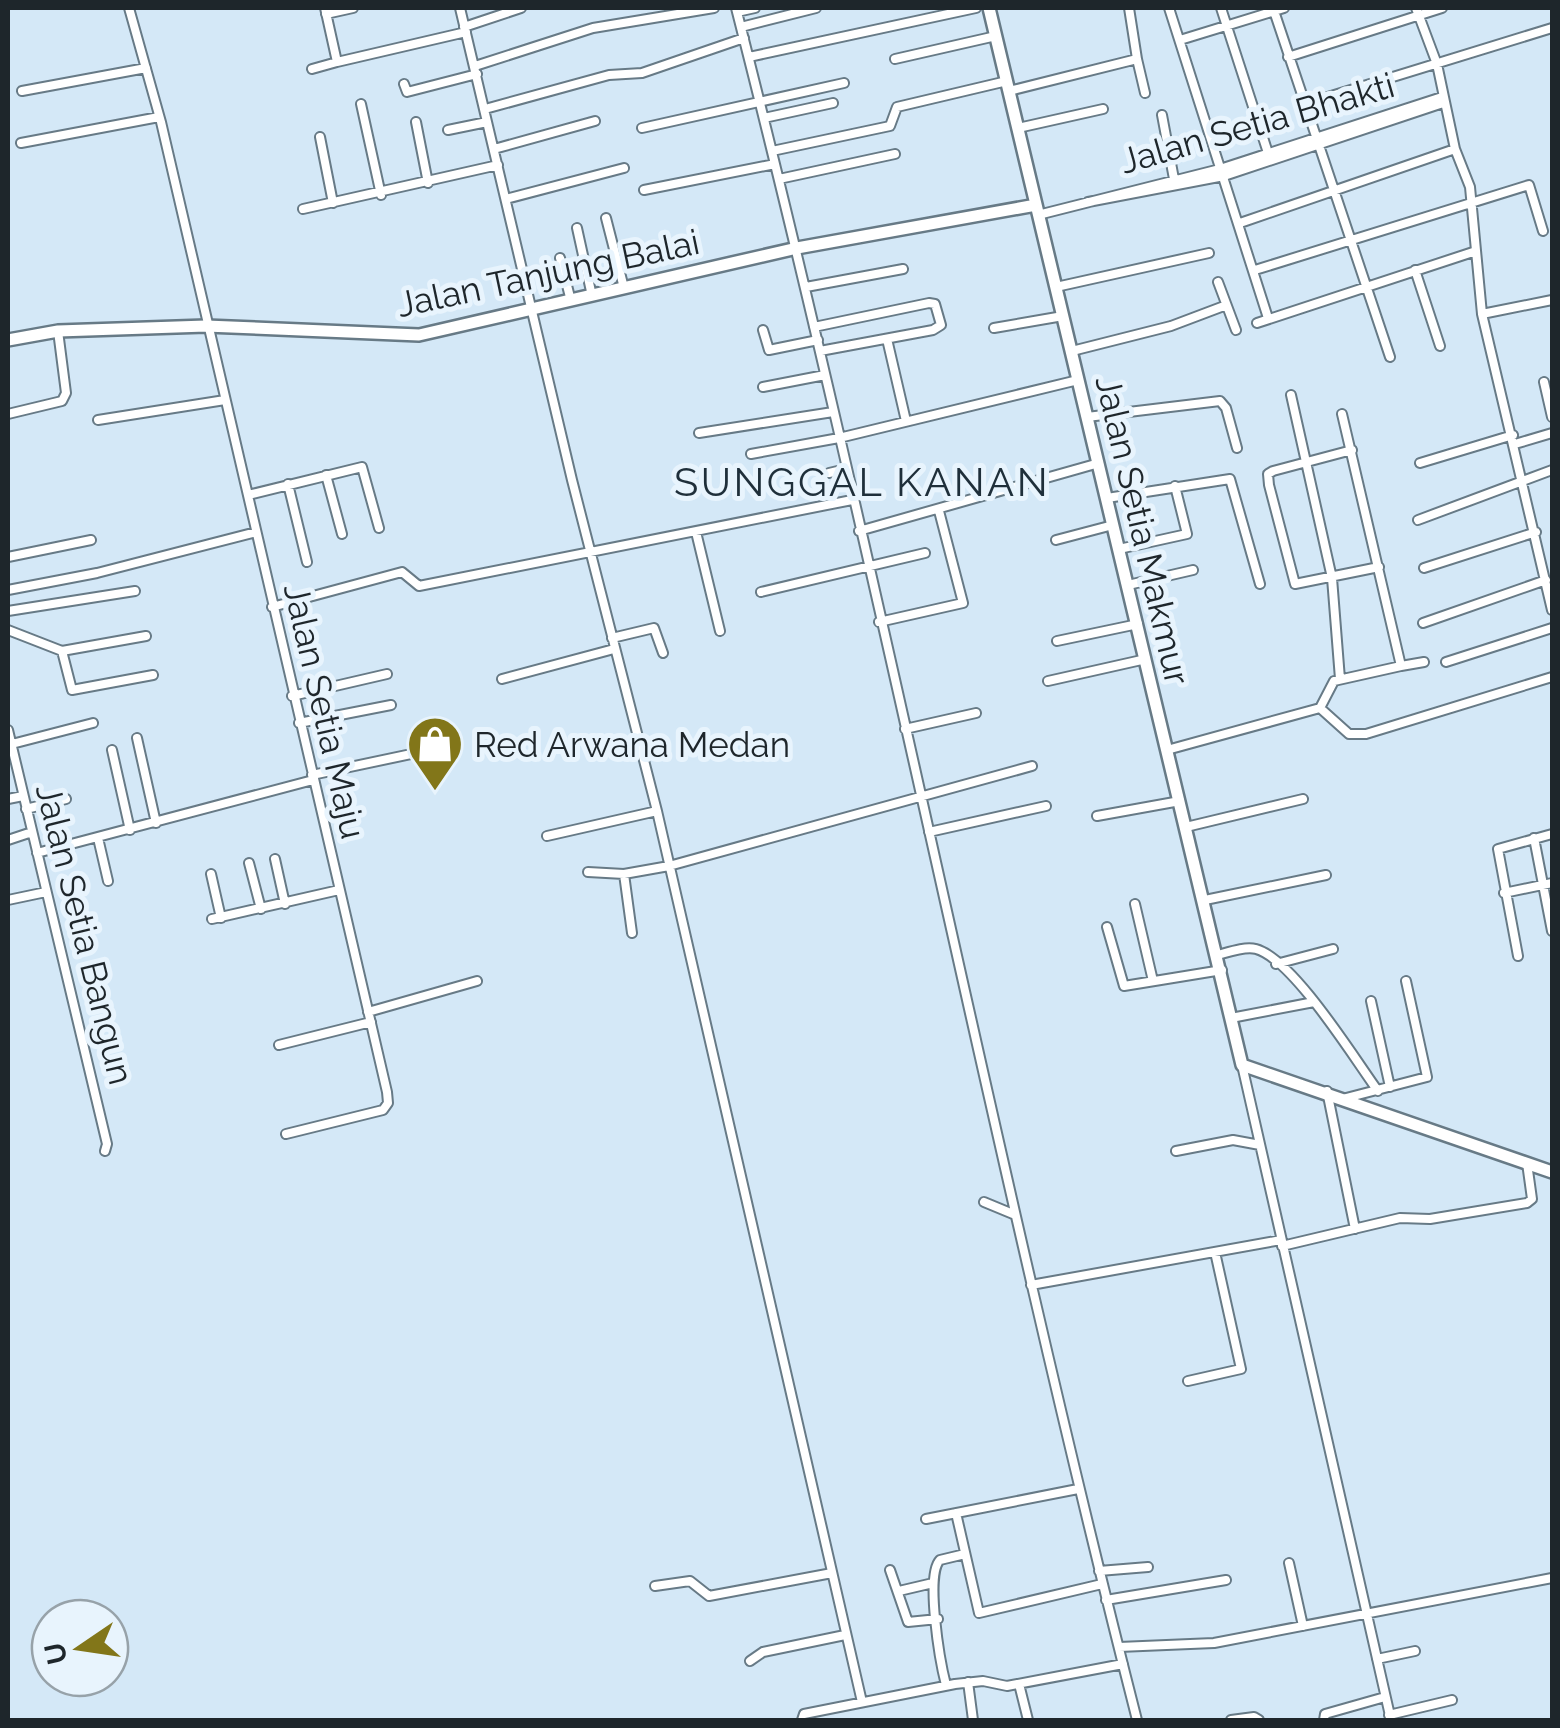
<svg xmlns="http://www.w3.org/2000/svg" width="1560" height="1728" viewBox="0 0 1560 1728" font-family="Raleway,sans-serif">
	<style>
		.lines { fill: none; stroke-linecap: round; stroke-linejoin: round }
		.street-casing { stroke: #677a86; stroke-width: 12 }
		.secondary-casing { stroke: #677a86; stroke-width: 16 }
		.street { stroke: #fff; stroke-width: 8 }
		.secondary { stroke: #fff; stroke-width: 11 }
		.labels { text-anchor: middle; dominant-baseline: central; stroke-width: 10; stroke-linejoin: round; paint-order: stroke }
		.street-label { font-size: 35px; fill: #1e262b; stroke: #e8f4fd }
		.poi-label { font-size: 35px; fill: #1e262b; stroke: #e8f4fd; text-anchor: start }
		.quarter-label { font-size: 40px; letter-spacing: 2.5px; fill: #1f2f3a; stroke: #e8f4fd }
	</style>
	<rect width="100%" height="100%" fill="#d4e8f7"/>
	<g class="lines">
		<g class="street-casing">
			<path id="street" d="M129,8L161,122L387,1092L388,1103L383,1110L286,1134
				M325,8L337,62L466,32
				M460,8L572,480L657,811L862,1702
				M736,8C881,576 992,1152 1137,1720
				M1129,8L1137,59
				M1169,8L1268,318
				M1221,8L1269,156
				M1416,8L1437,64L1455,149L1470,187L1482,314L1552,610
				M1274,11L1390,357
				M737,12L755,8
				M326,14L353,8
				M464,27L521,8
				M741,27L816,8
				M1180,40L1284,8
				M749,57L976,8
				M1288,57L1442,8
				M895,59L996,36
				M475,66L593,28L714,8
				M312,69L337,62
				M404,84L407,92L477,74
				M22,91L146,68
				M1009,91L1137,59L1145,93
				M361,104L381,195
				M1305,104L1552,28
				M485,109L609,75L642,73L744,38
				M1162,115L1174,179
				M764,118L833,103
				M416,122L428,183
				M642,128L844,83
				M1018,128L1103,109
				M448,130L487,122
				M320,137L333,203
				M21,143L159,117
				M494,149L595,121
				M772,151L890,126L897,107L1007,81
				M779,179L895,154
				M644,190L775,164
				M506,199L624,168
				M1088,202L1224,176L1443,103
				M303,209L498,165
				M1038,215L1220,169L1442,97
				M606,218L624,288
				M1240,223L1455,149
				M577,228L592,296
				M560,258L571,301
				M1255,270L1529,185L1543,231
				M1415,270L1440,346
				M1218,282L1236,330
				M806,287L903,269
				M1056,287L1209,253
				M1482,314L1552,300
				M1257,323L1473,252
				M814,327L929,303L935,304L941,325L933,330L820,351
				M994,328L1063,316
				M763,330L769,350L818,340
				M887,339L906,421
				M1072,351L1171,326L1224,306
				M1544,382L1552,417
				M763,387L825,375
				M1291,395L1332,578L1340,679
				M8,414L62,401L66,393L58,331
				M1087,417L1220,401L1226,408L1237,448
				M98,420L225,400
				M699,433L833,412
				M1515,444L1552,433
				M1352,450L1273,471L1268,474L1269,485L1295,584L1379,567
				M751,454L839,438L1078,380
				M1420,463L1513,435
				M829,473L846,469
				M326,475L342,534
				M288,484L307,562
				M248,495L362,467L379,528
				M1107,498L1230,479L1260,584
				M1418,520L1552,470
				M859,531L1099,463
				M696,532L720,631
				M1056,540L1113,525
				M1119,549L1187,534L1175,486
				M8,557L91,540
				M1424,568L1536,532
				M1128,585L1193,570
				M8,590L97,573L256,532
				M761,592L925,553
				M272,607L402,572L419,586L852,500
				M8,611L135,591
				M879,622L963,603L939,511
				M1423,623L1546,580
				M8,630L62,651L72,690L153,675
				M612,638L654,628L663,653
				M1057,641L1138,624
				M62,651L146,636
				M1446,662L1552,628
				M1401,666L1424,662
				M502,679L614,649
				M1048,681L1146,659
				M292,696L387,674
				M1320,708L1334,681L1401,666L1342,414
				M299,723L391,705
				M905,729L976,713
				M8,730L107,1144L105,1151
				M137,738L156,823
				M8,745L93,723
				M112,750L130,830
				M1167,750L1320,708L1349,734H1366L1552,677
				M312,775L449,746
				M8,799L23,796
				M26,809L66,799
				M1097,816L1180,801
				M1186,827L1303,799
				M929,832L1046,806
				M547,836L657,811
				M98,838L108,881
				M1534,838L1552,931
				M8,840L32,832
				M37,853L313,780
				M275,859L285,904
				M249,863L261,909
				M588,872L624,874L669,866L1032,766
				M211,874L221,918
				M624,874L632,933
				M1504,893L1552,883
				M8,900L46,892
				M1205,900L1326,875
				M1135,904L1153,981
				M212,919L339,890
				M1107,927L1124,986L1222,970
				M1218,955C1229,952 1245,946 1256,949C1293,959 1354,1058 1378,1091
				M1518,956L1498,849L1552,834
				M1276,964L1333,949
				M1371,1001L1390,1087
				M368,1012L477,981
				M1231,1018L1314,1002
				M279,1045L371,1022
				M1242,1065L1391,1720
				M1327,1091L1355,1229
				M1346,1098L1427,1077L1406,981
				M1176,1151L1233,1140L1260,1145
				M984,1202L1013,1214
				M1282,1246L1400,1218L1430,1219L1527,1203L1532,1199L1527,1163
				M1031,1285L1281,1240
				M1188,1381L1241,1369L1215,1252
				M956,1513L979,1613L1102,1584
				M926,1519L1078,1489
				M1289,1563L1303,1626
				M890,1570L908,1622L938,1619
				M1099,1571L1148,1567
				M655,1586L690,1581L709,1596L832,1573
				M899,1591L933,1583
				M1106,1600L1226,1580
				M1119,1647L1214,1643L1552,1578
				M1377,1659L1415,1651
				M750,1661L763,1652L845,1635
				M968,1682L973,1720
				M1019,1684L1028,1720
				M946,1685C940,1662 925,1575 940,1560L965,1554
				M1389,1715L1452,1700
				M802,1720L804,1714L955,1684L983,1681L1007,1686L1123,1664
				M1231,1720L1254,1717L1259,1720
				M1324,1720L1325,1714L1385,1697"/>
		</g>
		<g class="secondary-casing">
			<path id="secondary" d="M989,8L1242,1065L1552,1172
				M8,340L58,331L206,326L419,335L797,248L1036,205"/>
		</g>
		<use href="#street" class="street"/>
		<use href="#secondary" class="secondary"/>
	</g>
	<defs>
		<g id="shop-pin" transform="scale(2.875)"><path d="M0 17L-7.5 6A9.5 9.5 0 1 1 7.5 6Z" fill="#827619" stroke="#e8f4fd"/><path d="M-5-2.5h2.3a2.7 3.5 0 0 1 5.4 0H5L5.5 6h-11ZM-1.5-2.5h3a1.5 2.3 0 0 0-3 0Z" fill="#fff"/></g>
	</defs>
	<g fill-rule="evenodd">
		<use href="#shop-pin" x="435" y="744"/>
	</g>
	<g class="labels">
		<g class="street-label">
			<text transform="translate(1257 123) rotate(-16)">Jalan Setia Bhakti</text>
			<text transform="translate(548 273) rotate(-12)">Jalan Tanjung Balai</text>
			<text transform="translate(1143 530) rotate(77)">Jalan Setia Makmur</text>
			<text transform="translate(325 711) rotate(77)">Jalan Setia Maju</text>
			<text transform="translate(85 934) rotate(76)">Jalan Setia Bangun</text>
		</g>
		<g class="poi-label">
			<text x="474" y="744">Red Arwana Medan</text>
		</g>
		<g class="quarter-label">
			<text x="862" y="481">SUNGGAL KANAN</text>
		</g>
	</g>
	<rect width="1560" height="1728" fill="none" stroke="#1e262b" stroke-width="20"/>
	<g transform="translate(80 1648) rotate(257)"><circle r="48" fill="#e8f4fd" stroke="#97a2a9" stroke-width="2.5"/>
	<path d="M0-8L18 38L0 25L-18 38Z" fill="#827619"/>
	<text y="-15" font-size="28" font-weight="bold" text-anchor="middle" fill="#1e262b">U</text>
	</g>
</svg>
